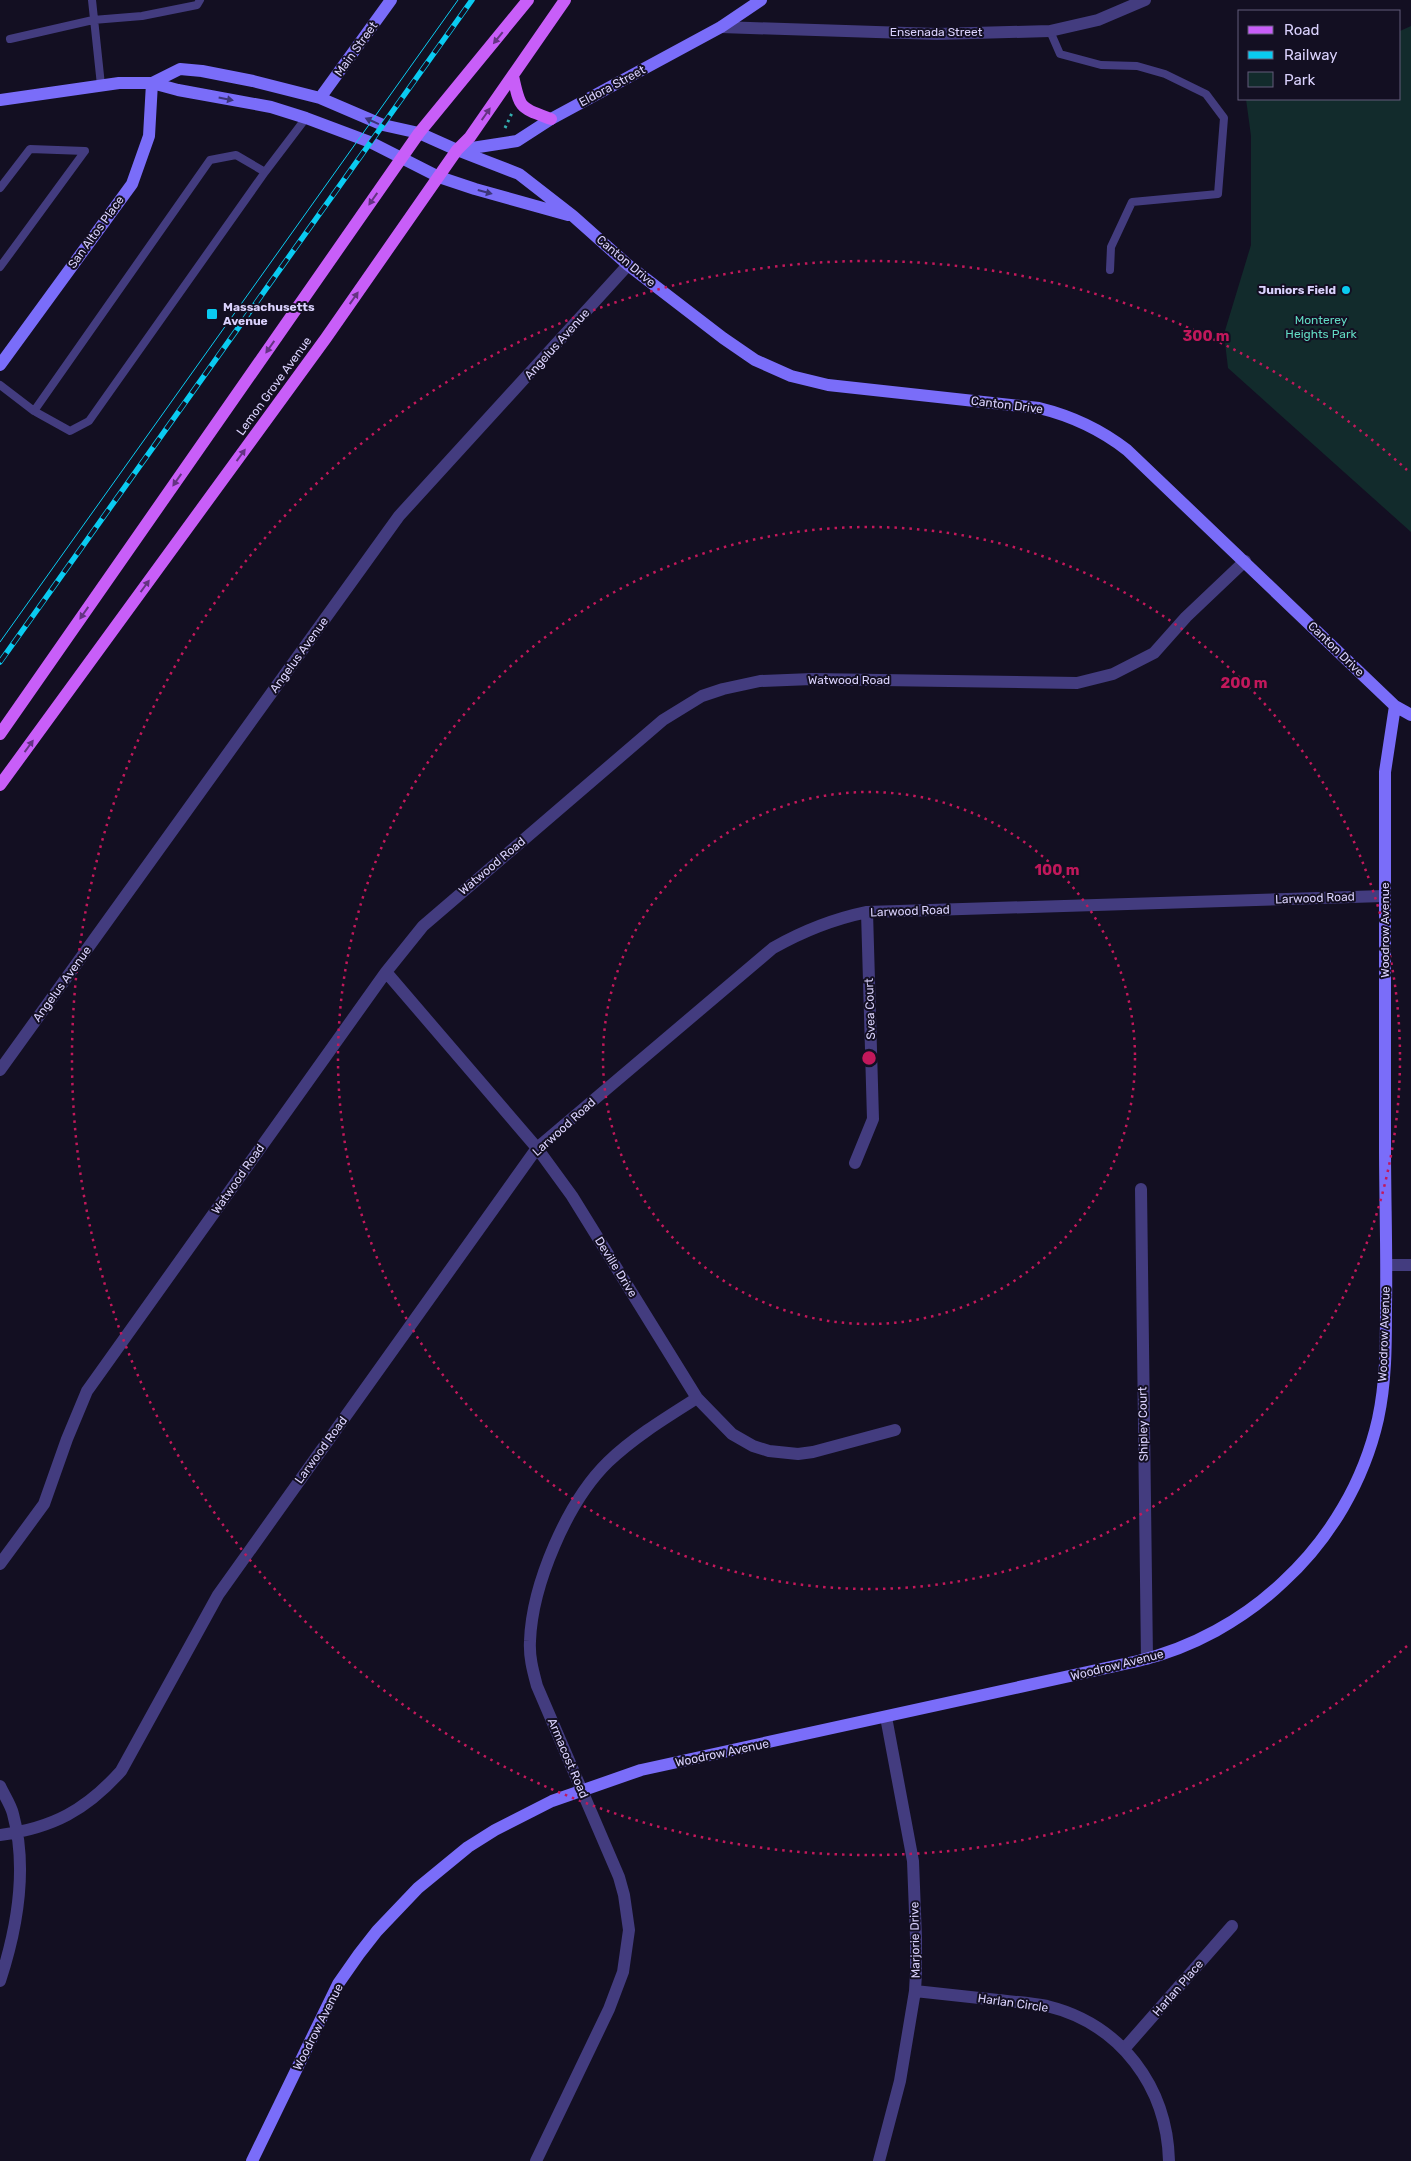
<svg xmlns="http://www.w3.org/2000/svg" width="1411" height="2161" viewBox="0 0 1411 2161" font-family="Rubik,sans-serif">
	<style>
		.green { fill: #122b2c }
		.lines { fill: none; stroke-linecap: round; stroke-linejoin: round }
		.path { stroke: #34afaf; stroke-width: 3; stroke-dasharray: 2.5 4; stroke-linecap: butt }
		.lane { stroke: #433c7f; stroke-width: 8 }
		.street { stroke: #433c7f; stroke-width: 12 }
		.secondary { stroke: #7a6df9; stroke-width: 12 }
		.primary { stroke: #c85ef8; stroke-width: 12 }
		.tram { stroke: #0acbf1; stroke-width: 1 }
		.rail-casing { stroke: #0acbf1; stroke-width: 5.5 }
		.rail { stroke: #130f22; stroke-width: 4; stroke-dasharray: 11; stroke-linecap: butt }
		.oneway { fill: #643382 }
		.oneway2 { fill: #3c3578 }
		.ring { fill: none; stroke: #c2185b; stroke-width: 2.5; stroke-dasharray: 2.5 5 }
		.poi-dot { fill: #0acbf1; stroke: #130f22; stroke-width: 2 }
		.labels { text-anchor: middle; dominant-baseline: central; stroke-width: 4; stroke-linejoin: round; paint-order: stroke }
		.street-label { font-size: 12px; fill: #dad2fd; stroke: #130f22 }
		.poi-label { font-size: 12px; font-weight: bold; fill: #dad2fd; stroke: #130f22; text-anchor: end }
		.park-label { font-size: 12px; fill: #61dac3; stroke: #130f22 }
		.centre { fill: #c2185b; stroke: #130f22; stroke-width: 2.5 }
		.ring-label { font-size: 15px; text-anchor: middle; font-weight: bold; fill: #c2185b; stroke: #130f22; stroke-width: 4; stroke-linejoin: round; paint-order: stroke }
	</style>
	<rect width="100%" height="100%" fill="#130f22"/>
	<path class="green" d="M1411,26V532L1228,368L1224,334L1251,245V136L1246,99H1400V31Z"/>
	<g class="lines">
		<path class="path" d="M505,128L512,113"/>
		<path class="lane" d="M92,0L101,85
			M1050,31L1060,54L1101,65L1137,66L1165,74L1206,94L1224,118L1218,194L1132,202L1111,247L1110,270
			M10,39L93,20L142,16L197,5L200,0
			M265,172L236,155L210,160L34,411L70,431L89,421L265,172L306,118
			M0,188L30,149L85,151L0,267
			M0,385L34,411"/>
		<path class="street" d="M721,27L937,34L1050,31L1098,20L1145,0
			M386,972L537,1148L572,1196L697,1398L732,1434L753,1446L769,1451L798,1454L813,1452L895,1430
			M0,1070L399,516L628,265
			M855,1163L873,1119L867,912
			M1141,1189L1147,1659
			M1387,1265H1411
			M0,1564L44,1504L67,1439L87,1391L386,972L423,926L663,720L702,696L723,689L760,681L812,679L1077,683L1113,674L1154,653L1186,617L1245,561
			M0,1786C4,1795 11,1805 13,1814C28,1869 17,1929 0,1981
			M0,1835C53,1828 86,1810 121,1771L218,1595L537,1148L773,948C803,931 833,919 867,912L1384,896
			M915,1991C943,1994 971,1997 998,2000C1015,2002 1032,2003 1047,2006C1121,2024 1167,2087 1169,2161
			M1124,2049L1232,1926
			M536,2161L609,2009L623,1972L629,1930L624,1895L619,1877L537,1686C533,1671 529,1657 530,1641C532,1585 567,1502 608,1462C634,1437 667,1417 697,1398
			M879,2161L900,2081L915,1991L916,1973V1938L913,1861L886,1717"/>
		<path class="secondary" d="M152,83L180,69L202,71L253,81L320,98L383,125L419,133L457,150L519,174L573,216L628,265L723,338L755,360L791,376L828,385L1039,408C1072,416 1100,429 1127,450L1395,706L1411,715
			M320,98L391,0
			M0,100L119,83H152L178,90L271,107L306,118L370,142L439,177L475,189L568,215
			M459,150L517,141L551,119L721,27L761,0
			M0,365L132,184L149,136L152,83
			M252,2161L338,1984L359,1954L377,1931L418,1888L468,1847L495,1830L552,1801L641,1770L1138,1661C1192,1648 1243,1620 1283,1582C1330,1539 1364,1481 1378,1419C1386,1382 1386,1345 1386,1308C1387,1254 1385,1200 1385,1146C1386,1021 1384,897 1385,772L1395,706"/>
		<path class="primary" d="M513,76C520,109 519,107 551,119
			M0,734L419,133L528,0
			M0,785L326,338L457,150L470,137L565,0"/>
		<path class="tram" d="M0,642L458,0"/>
		<g class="rail-casing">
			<path id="rail" d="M0,662L472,0"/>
		</g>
		<use href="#rail" class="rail"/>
	</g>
	<defs><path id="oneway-solid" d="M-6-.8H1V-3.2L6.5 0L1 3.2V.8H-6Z" transform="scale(1.25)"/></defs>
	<g class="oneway">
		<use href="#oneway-solid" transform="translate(498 38) rotate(129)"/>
		<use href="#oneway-solid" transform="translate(486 114) rotate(-55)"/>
		<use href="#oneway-solid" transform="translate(373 199) rotate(125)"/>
		<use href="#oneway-solid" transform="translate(354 298) rotate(-55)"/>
		<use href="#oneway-solid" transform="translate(270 347) rotate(125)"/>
		<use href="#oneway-solid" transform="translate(241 455) rotate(-54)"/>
		<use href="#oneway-solid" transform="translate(177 480) rotate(125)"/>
		<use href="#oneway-solid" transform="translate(145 586) rotate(-54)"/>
		<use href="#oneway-solid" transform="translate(84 613) rotate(125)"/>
		<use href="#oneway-solid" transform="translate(29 746) rotate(-54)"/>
	</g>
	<g class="oneway2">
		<use href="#oneway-solid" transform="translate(226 99) rotate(11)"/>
		<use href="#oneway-solid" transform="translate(372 121) rotate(-156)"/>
		<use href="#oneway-solid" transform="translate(485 192) rotate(15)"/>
	</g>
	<g class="ring">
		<circle cx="869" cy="1058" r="266"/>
		<circle cx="869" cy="1058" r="531"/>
		<path d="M1407 1646A797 797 0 1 1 1407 470"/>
	</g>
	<g class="poi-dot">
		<circle cx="1346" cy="290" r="5"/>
		<rect x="206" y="308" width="12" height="12" rx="2.5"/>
	</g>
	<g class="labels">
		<g class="street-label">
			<text x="936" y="32">Ensenada Street</text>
			<text transform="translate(356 49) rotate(-54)">Main Street</text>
			<text transform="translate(612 86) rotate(-28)">Eldora Street</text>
			<text transform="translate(96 232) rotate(-54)">San Altos Place</text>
			<text transform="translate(626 261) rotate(40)">Canton Drive</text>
			<text transform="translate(557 344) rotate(-48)">Angelus Avenue</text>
			<text transform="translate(274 386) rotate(-54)">Lemon Grove Avenue</text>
			<text transform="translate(1007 405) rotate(7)">Canton Drive</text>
			<text transform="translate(1336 649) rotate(44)">Canton Drive</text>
			<text transform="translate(299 655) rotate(-54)">Angelus Avenue</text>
			<text x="849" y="680">Watwood Road</text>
			<text transform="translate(492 866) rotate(-40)">Watwood Road</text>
			<text transform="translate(1315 898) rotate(-2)">Larwood Road</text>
			<text transform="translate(910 911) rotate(-2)">Larwood Road</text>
			<text transform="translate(1385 930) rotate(-90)">Woodrow Avenue</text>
			<text transform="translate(62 984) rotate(-54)">Angelus Avenue</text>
			<text transform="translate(870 1009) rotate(-92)">Svea Court</text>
			<text transform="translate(564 1127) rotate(-42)">Larwood Road</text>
			<text transform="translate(238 1179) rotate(-55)">Watwood Road</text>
			<text transform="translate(616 1267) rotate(58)">Deville Drive</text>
			<text transform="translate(1384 1334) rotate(-88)">Woodrow Avenue</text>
			<text transform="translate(1143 1424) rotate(-91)">Shipley Court</text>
			<text transform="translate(321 1450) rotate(-54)">Larwood Road</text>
			<text transform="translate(1117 1665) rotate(-14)">Woodrow Avenue</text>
			<text transform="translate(722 1753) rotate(-12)">Woodrow Avenue</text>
			<text transform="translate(568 1758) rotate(67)">Armacost Road</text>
			<text transform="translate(915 1940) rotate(-91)">Marjorie Drive</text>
			<text transform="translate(1178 1988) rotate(-49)">Harlan Place</text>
			<text transform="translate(1013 2003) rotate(8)">Harlan Circle</text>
			<text transform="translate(318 2027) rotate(-63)">Woodrow Avenue</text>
		</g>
		<g class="poi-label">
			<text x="1336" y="290">Juniors Field</text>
			<text x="223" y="307" text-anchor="start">Massachusetts<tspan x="223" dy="14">Avenue</tspan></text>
		</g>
		<g class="park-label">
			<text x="1321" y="320">Monterey<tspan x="1321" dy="14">Heights Park</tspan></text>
		</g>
	</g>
	<circle cx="869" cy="1058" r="8" class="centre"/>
	<g class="ring-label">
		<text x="1206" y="341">300 m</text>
		<text x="1244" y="688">200 m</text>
		<text x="1057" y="875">100 m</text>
	</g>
	<rect x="1238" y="10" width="162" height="90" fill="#130f22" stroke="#635d7a"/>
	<rect x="1248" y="26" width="25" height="8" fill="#c85ef8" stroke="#635d7a"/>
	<text x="1284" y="35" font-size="15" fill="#dad2fd">Road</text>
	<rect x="1248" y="51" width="25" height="8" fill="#0acbf1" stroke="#635d7a"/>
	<text x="1284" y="60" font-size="15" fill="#dad2fd">Railway</text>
	<rect x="1248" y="72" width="25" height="15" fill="#122b2c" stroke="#635d7a"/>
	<text x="1284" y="85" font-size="15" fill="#dad2fd">Park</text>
</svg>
